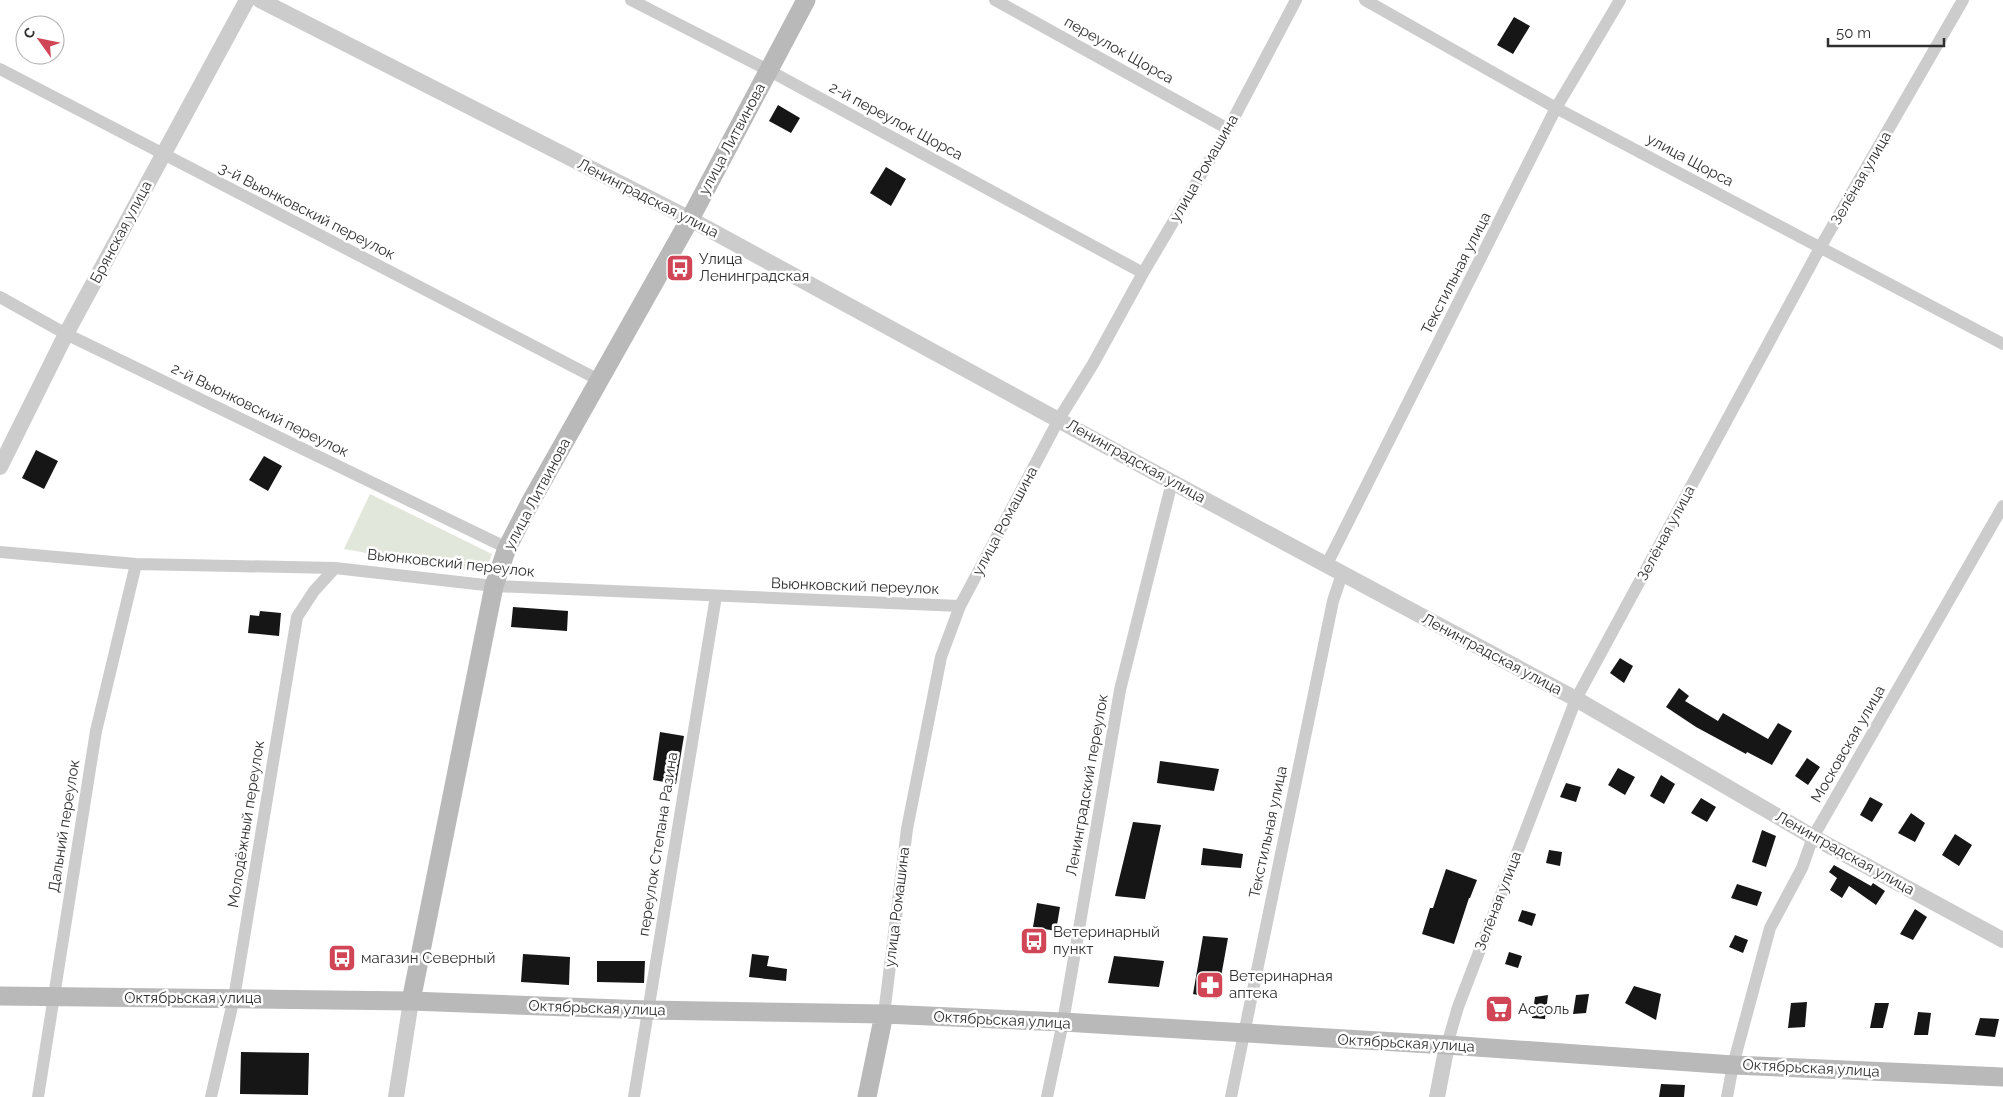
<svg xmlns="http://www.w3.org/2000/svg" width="2003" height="1097" viewBox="0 0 2003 1097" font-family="Raleway,sans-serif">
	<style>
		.green { fill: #e2e7dc }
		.building { fill: #161616 }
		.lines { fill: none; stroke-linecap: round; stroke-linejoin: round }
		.minor { stroke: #ccc; stroke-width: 12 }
		.tertiary { stroke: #ccc; stroke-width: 16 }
		.secondary { stroke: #b9b9b9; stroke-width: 19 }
		.labels { text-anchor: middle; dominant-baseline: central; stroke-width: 5; stroke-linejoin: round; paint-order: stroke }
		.street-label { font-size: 15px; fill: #2f2f2f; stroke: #fff }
		.poi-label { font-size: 15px; fill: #2f2f2f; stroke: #fff; text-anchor: start }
	</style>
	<rect width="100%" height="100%" fill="#fff"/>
	<path class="green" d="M370,494L492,554L485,574L344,549Z"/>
	<path class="building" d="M1514,17L1530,26L1513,54L1497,45Z
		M778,105L800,118L791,133L769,121Z
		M886,167L906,179L891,206L870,193Z
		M36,450L58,461L44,489L22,478Z
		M264,456L282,466L268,491L249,480Z
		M513,607L568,611L567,631L511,627Z
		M260,611L281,613L279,636L248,633L250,615L259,616Z
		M1620,658L1633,666L1624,683L1610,673Z
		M1679,688L1689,696L1685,701L1718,721L1723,713L1768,739L1778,723L1792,731L1772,765L1747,752L1746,754L1696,727L1666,707Z
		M660,732L684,736L676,784L653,780Z
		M1807,758L1820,767L1808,785L1795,776Z
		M1160,761L1219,769L1214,791L1157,783Z
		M1618,768L1635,777L1625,795L1608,785Z
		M1661,775L1675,784L1664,804L1650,796Z
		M1566,783L1581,787L1576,802L1560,797Z
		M1870,797L1883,804L1872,822L1860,815Z
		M1701,798L1716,807L1707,822L1691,813Z
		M1911,813L1925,823L1915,842L1898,833Z
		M1133,822L1161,825L1145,899L1115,896Z
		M1762,830L1776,836L1766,867L1752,862Z
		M1955,834L1972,845L1959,866L1942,855Z
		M1203,848L1243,854L1241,868L1201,865Z
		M1549,850L1562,852L1560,866L1546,863Z
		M1834,865L1871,886L1873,883L1885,891L1876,905L1849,886L1842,898L1830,890L1837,878L1829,872Z
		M1446,869L1477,880L1470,898H1469L1454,944L1422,934L1430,908H1433Z
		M1737,884L1762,892L1757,906L1731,898Z
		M1037,903L1060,907L1056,931L1033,927Z
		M1915,909L1927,917L1913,940L1900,934Z
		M1522,910L1536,914L1532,926L1518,921Z
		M1735,935L1748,940L1743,953L1729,947Z
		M1203,936L1228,938L1217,999L1193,994Z
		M1509,952L1522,956L1518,968L1505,964Z
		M523,954L570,957L569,985L521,982Z
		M752,954L769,956L767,966L787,969L786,981L749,977Z
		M1114,956L1164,961L1159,987L1108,983Z
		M597,961H645L644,983L597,982Z
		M1634,986L1661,994L1656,1020L1625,1003Z
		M1589,994L1586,1013L1573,1014L1576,995Z
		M1548,995L1545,1019L1532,1018L1535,997Z
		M1807,1002L1805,1027L1788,1028L1791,1003Z
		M1875,1003H1889L1883,1028H1870Z
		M1918,1012L1931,1013L1928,1035H1914Z
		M1980,1018L1999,1019L1995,1037L1975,1035Z
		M241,1052L309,1053L308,1095L240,1094Z
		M1661,1084L1685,1085L1684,1097H1659Z"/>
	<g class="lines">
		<path class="minor" d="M631,0L768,70L1143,273
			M995,0L1228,129
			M1365,0L1556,108L2003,344
			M0,69L599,380
			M0,297L66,334L507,548
			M0,552L136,564L335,568L494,586L960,606
			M1327,564L1556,108L1620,0
			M884,1014L907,829L941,657L960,606L1059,419L1093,364L1143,273L1228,129L1296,0
			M1447,1045L1458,1007L1576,699L1821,246L1963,0
			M38,1097L96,731L136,564
			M211,1097L234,998L297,617L314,591L335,568
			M634,1097L716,596
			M1047,1097L1063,1022L1120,690L1172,482
			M1231,1097L1333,601L1342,574
			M1727,1097L1733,1065L1770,928L1802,868L1813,837L2003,506"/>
		<path class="tertiary" d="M260,0L690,219L1172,482L1576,699L1813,837L2003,940
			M0,467L66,334L247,0
			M396,1097L411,1001
			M1437,1097L1447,1045"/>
		<path class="secondary" d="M0,996L411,1001L647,1010L884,1014L1063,1022L1447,1045L1733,1065L2003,1077
			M411,1001L494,586L507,548L530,503L690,219L806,0
			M867,1097L884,1014"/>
	</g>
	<defs>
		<g id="bus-square" transform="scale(1.4375)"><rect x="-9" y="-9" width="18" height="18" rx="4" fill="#d14656" stroke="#fff"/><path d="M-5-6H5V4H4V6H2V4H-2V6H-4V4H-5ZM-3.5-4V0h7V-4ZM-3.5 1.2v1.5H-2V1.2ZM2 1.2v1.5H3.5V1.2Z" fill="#fff"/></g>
		<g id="pharmacy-square" transform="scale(1.4375)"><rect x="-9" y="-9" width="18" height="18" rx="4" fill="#d14656" stroke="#fff"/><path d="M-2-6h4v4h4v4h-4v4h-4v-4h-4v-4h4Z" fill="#fff"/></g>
		<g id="supermarket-square" transform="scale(1.4375)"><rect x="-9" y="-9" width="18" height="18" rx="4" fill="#d14656" stroke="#fff"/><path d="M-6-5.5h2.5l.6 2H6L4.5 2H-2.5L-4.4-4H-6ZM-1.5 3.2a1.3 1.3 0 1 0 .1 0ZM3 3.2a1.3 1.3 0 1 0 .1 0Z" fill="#fff"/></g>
	</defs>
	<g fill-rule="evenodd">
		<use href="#bus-square" x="680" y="268"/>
		<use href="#bus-square" x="1034" y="941"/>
		<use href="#bus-square" x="342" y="958"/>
		<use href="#pharmacy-square" x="1210" y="985"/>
		<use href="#supermarket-square" x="1499" y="1009"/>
	</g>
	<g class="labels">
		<g class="street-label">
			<text transform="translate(1119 50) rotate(29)">переулок Щорса</text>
			<text transform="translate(896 121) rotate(28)">2-й переулок Щорса</text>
			<text transform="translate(732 139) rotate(-62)">улица Литвинова</text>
			<text transform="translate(1690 160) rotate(28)">улица Щорса</text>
			<text transform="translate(1204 168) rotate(-60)">улица Ромашина</text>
			<text transform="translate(1861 178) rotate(-60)">Зелёная улица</text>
			<text transform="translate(648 198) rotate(27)">Ленинградская улица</text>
			<text transform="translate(307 211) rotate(27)">3-й Вьюнковский переулок</text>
			<text transform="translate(121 232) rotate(-62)">Брянская улица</text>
			<text transform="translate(1456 273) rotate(-63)">Текстильная улица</text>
			<text transform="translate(260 410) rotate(26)">2-й Вьюнковский переулок</text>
			<text transform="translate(1136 461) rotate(29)">Ленинградская улица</text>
			<text transform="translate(537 494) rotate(-62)">улица Литвинова</text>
			<text transform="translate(1005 521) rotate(-62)">улица Ромашина</text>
			<text transform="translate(1666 533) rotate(-62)">Зелёная улица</text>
			<text transform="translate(451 563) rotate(6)">Вьюнковский переулок</text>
			<text transform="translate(855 586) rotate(2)">Вьюнковский переулок</text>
			<text transform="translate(1492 654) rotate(28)">Ленинградская улица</text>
			<text transform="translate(1848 744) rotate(-60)">Московская улица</text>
			<text transform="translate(1087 785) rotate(-80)">Ленинградский переулок</text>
			<text transform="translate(246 824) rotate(-81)">Молодёжный переулок</text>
			<text transform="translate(64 826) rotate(-81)">Дальний переулок</text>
			<text transform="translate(1268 832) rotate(-78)">Текстильная улица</text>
			<text transform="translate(658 844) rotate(-81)">переулок Степана Разина</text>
			<text transform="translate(1845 853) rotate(29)">Ленинградская улица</text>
			<text transform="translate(1498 901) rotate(-69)">Зелёная улица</text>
			<text transform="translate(897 907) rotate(-83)">улица Ромашина</text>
			<text x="193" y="998">Октябрьская улица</text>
			<text transform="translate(597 1008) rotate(2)">Октябрьская улица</text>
			<text transform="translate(1002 1020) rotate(3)">Октябрьская улица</text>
			<text transform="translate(1406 1043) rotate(3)">Октябрьская улица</text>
			<text transform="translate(1811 1068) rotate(3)">Октябрьская улица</text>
		</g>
		<g class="poi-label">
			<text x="699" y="259">Улица<tspan x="699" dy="17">Ленинградская</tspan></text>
			<text x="1053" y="932">Ветеринарный<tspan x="1053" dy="17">пункт</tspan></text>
			<text x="361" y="958">магазин Северный</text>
			<text x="1229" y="976">Ветеринарная<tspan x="1229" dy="17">аптека</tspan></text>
			<text x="1518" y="1009">Ассоль</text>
		</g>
	</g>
	<g transform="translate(40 40) rotate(303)"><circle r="24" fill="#ffffff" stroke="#acacac"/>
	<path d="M0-4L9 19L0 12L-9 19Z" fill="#d14656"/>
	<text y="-8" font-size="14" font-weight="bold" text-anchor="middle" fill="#2f2f2f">С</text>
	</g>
	<path d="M1828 38v8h116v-8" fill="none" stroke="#2f2f2f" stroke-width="2.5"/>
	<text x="1836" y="38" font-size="15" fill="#2f2f2f" stroke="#ffffff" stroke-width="4" paint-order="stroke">50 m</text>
</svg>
